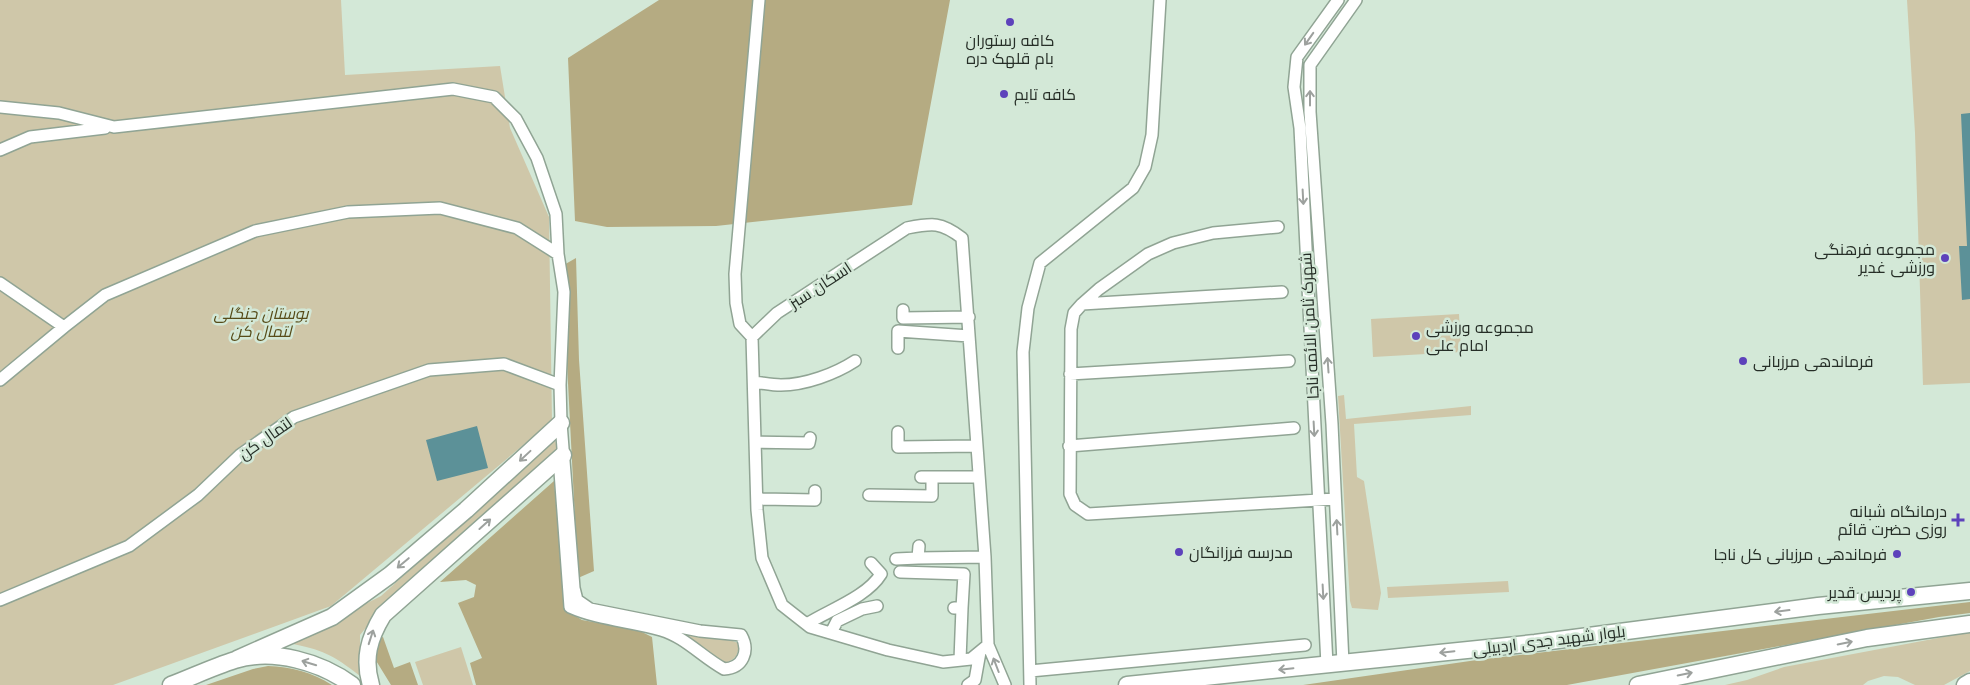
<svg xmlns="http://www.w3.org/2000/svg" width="1970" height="685" viewBox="0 0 1970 685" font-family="'Libre Baskerville',Cairo,serif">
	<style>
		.green { fill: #cfc7a9 }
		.forest { fill: #b5ab82 }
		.water { fill: #5c9198 }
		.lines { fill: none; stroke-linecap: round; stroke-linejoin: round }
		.minor-casing { stroke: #90a494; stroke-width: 14 }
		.secondary-casing { stroke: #90a494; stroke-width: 19 }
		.minor { stroke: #fff; stroke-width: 11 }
		.secondary { stroke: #fff; stroke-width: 16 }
		.oneway { stroke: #9da19e }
		.poi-dot { fill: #5d42bb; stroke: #d3e8d7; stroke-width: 2 }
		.labels { text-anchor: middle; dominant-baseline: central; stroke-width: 5; stroke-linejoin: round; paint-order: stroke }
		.poi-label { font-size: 16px; fill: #262e27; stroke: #d3e8d7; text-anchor: start }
		.street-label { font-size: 16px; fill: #262e27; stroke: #d3e8d7 }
		.park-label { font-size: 16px; font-style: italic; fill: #564b18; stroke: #d3e8d7 }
	</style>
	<rect width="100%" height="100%" fill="#d3e8d7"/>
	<path class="green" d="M0,0H341L345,75L500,66L510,128L549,217L552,421L331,606L113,685H0Z
		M1907,0H1970V383L1923,385L1915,133Z
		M1459,314L1461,352L1373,357L1371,319Z
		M1344,395L1346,419L1471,406V415L1354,424L1357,477L1364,481L1381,593L1378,610L1352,608L1350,601L1338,396Z
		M555,439L557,450L387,602L360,635V676C332,654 323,650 288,643L381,596Z
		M1508,581L1509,592L1388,598L1387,587Z
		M1970,632V671L1944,685H1915L1898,677L1884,676L1868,681L1863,685H1725L1747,680L1784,667Z
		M690,635L730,640L738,643C739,655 736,659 725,663L715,658L686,637Z
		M461,647L473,685H423L415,662Z"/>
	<path class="forest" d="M659,0H950L912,205L716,226L607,227L575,221L568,58Z
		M576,258L579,360L594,571L578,578L562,266Z
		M554,481L566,610L582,620L638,630L652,637L657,685H476L470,663L482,658L458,603L474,597L476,585L466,580L440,582Z
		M1970,602V613L1939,617L1567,685H1303L1477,660Z
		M383,637L394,668L410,662L418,685H391L375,659L379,638Z
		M268,666C291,667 312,672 332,685H206L253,669Z"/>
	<path class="water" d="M1970,113V299L1962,300L1959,246H1967L1961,114Z
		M477,426L488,468L437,481L426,440Z"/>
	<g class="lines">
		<g class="minor-casing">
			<path id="minor" d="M0,107L59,113L114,127L453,89L494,97L516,119L537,158L556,214L558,254L564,292L560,385L561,423L574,588L577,600L590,609L700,631L741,635C750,651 743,668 724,669C702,657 685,637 661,630C631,621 599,620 570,607L559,458
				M0,150L30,137L105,128
				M1278,227L1213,233L1173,243L1148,254L1099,289L1082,304L1074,313L1071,329L1070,494L1075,505L1088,514L1335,499
				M0,283L64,327L0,380
				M1082,304L1282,292
				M903,310V318L969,317
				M64,327L105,295L255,231L348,212L440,208L517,228L558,254
				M752,337L740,324L736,303L735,274L759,0
				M898,348V331L969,336
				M1070,374L1289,361
				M754,382C763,383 772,385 781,385C805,385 835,374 855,361
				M898,432V447L976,446
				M755,442L809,443L810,438
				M1069,446L1294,428
				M921,477H978
				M869,495L932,496V477
				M757,499L815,500V491
				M919,546L918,558L985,557
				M896,559L918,558
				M900,572L964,574L962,608
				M0,600L129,546L198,495L240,455L294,417L429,370L504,364L560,385
				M954,608H962L960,660
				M807,624C829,610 867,597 881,574L871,563
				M831,633L837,621L862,609L877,606
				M988,645L971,659L943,662L888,650L810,627L782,605L762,558L757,510L752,337L777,313L907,228C933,223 941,222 962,238L985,557L988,645L1005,685
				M1343,663L1332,424L1310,112V65L1356,0
				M1327,665L1300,128L1294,87L1297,57L1338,0
				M1030,671L1305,645
				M968,685L975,680L980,652
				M1030,685L1023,352L1028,308L1040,263L1133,188L1145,167L1152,135L1160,0"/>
		</g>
		<g class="secondary-casing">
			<path id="secondary" d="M237,659L332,617L390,575L466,510L561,423
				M171,685C192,677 213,667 235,660C273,648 321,662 352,685
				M371,685C363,659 369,638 383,615L563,455
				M1127,685L1535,643L1818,606L1970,591
				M1638,685L1867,638L1970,624
				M1965,685L1970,682"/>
		</g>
		<use href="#minor" class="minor"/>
		<use href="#secondary" class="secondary"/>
	</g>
	<defs><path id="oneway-shaft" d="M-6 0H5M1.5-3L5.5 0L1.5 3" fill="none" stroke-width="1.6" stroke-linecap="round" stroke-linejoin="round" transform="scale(1.25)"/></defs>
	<g class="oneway">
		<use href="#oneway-shaft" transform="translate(1309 39) rotate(125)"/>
		<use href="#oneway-shaft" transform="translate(1310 98) rotate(-90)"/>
		<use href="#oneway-shaft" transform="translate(1303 197) rotate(87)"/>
		<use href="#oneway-shaft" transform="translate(1328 365) rotate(-94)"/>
		<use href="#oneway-shaft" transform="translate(1314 429) rotate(87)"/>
		<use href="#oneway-shaft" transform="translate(525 456) rotate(137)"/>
		<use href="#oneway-shaft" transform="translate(485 524) rotate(-42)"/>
		<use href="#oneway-shaft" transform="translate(1337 527) rotate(-93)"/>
		<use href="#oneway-shaft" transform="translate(403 563) rotate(140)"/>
		<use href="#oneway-shaft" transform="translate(1323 592) rotate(87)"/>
		<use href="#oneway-shaft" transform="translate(1782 611) rotate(173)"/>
		<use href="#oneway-shaft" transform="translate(371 637) rotate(-72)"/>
		<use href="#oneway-shaft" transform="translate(1845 643) rotate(-11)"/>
		<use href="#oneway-shaft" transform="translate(1447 652) rotate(174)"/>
		<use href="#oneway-shaft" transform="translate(309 663) rotate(-163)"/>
		<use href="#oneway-shaft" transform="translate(996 665) rotate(-111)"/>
		<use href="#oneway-shaft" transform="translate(1286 669) rotate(174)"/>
		<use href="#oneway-shaft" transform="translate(1685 674) rotate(-12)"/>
	</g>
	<g class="poi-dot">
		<circle cx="1010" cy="22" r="5"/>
		<circle cx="1004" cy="94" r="5"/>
		<circle cx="1945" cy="258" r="5"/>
		<circle cx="1416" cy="336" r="5"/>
		<circle cx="1743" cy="361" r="5"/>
		<path d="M1955.5 512.5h5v5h5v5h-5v5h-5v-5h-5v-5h5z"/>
		<circle cx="1179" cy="552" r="5"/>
		<circle cx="1897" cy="554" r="5"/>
		<circle cx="1911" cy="592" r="5"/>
	</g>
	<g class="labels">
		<g class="poi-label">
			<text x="1010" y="40" text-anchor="middle">کافه رستوران<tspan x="1010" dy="18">بام قلهک دره</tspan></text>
			<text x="1014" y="94">کافه تایم</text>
			<text x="1935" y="249" text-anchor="end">مجموعه فرهنگی<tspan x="1935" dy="18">ورزشی غدیر</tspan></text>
			<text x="1426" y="327">مجموعه ورزشی<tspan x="1426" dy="18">امام علی</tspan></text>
			<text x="1753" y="361">فرماندهی مرزبانی</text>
			<text x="1947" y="511" text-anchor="end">درمانگاه شبانه<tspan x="1947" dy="18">روزی حضرت قائم</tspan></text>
			<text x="1189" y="552">مدرسه فرزانگان</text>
			<text x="1887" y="554" text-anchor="end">فرماندهی مرزبانی کل ناجا</text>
			<text x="1901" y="592" text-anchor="end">پردیس قدیر</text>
		</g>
		<g class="street-label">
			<text transform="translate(820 285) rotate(-33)">اسکان سبز</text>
			<text transform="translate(1309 326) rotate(-93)">شهرک ثامن الائمه ناجا</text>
			<text transform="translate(265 438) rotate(-35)">لتمال کن</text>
			<text transform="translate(1549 640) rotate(-7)">بلوار شهید جدی اردبیلی</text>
		</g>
		<g class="park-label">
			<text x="261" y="313">بوستان جنگلی<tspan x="261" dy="18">لتمال کن</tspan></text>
		</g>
	</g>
</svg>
